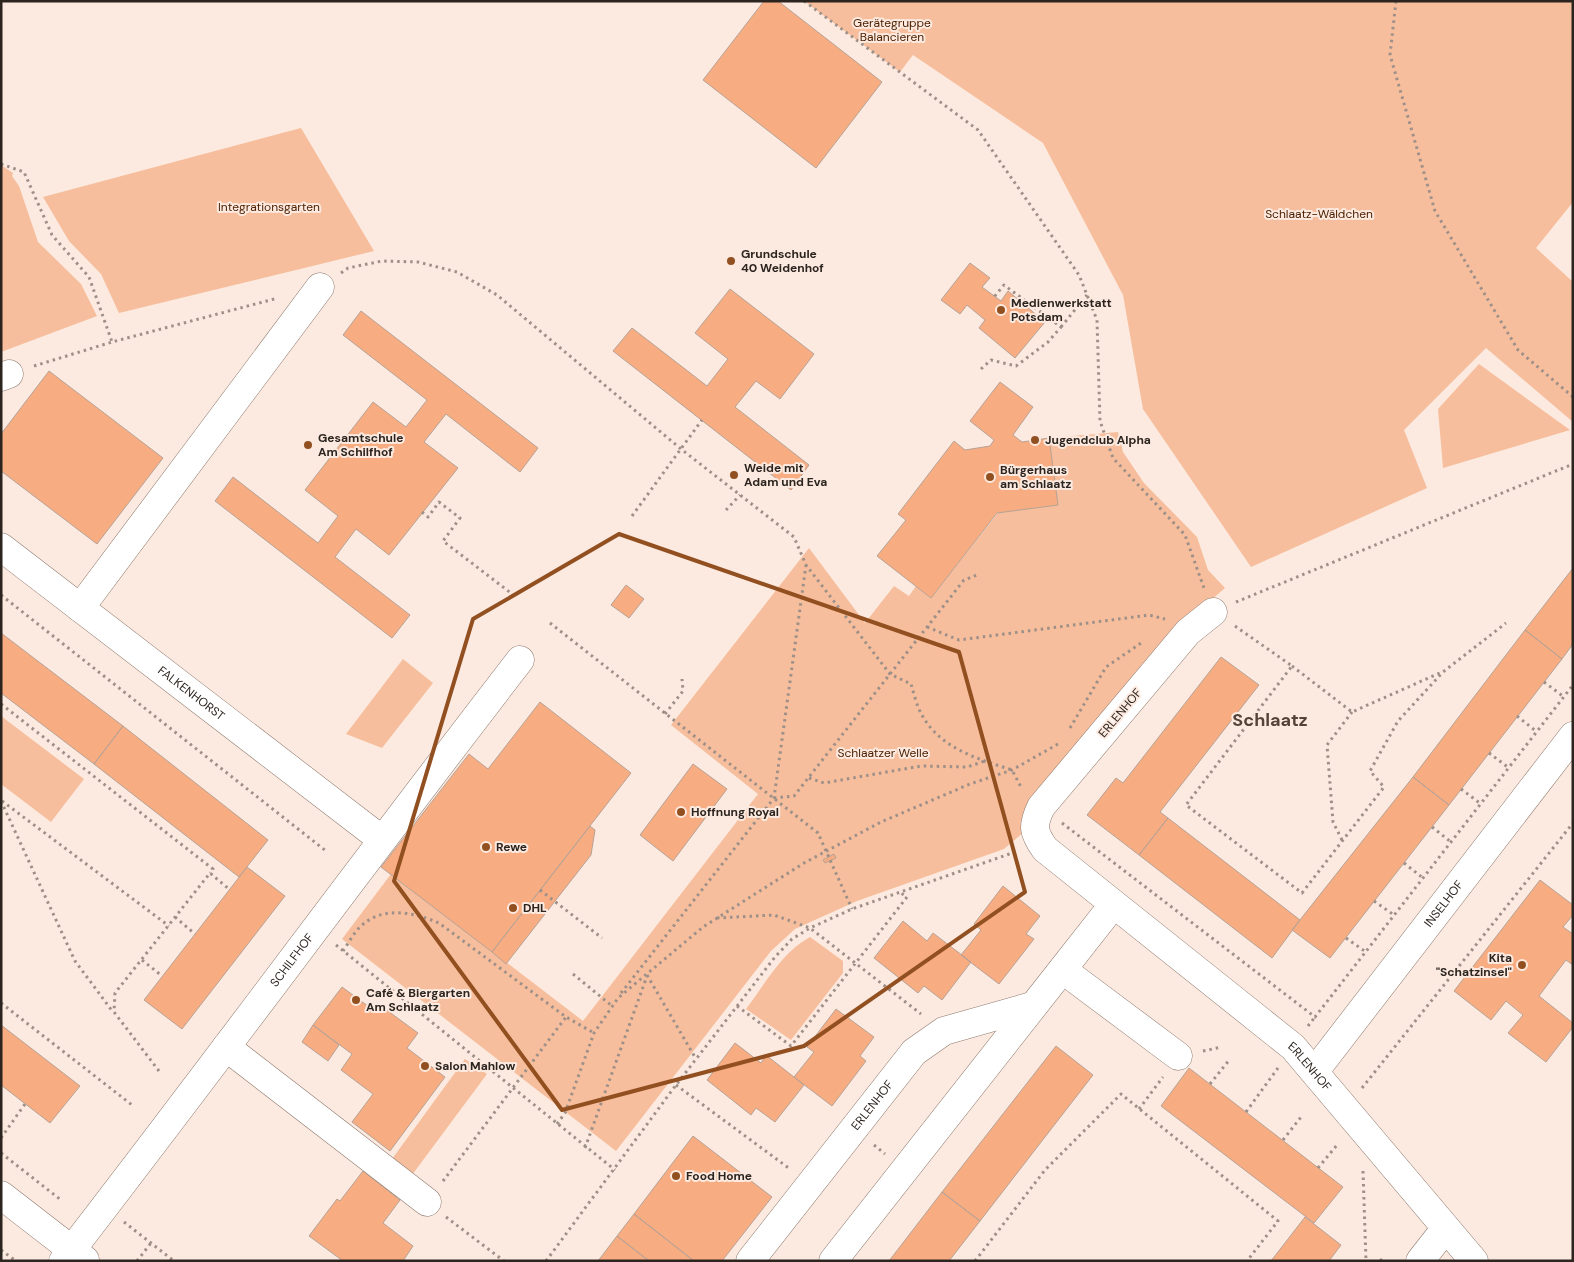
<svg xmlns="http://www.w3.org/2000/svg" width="1574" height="1262" viewBox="0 0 1574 1262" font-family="'DM Sans',sans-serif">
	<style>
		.green { fill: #f6be9c }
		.building { fill: #f7ad81; stroke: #b7a296 }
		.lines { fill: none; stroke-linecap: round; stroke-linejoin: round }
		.minor-casing { stroke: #8d796d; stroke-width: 29 }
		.path { stroke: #9e9089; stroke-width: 3; stroke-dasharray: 2.5 4; stroke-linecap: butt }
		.minor { stroke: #fff; stroke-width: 28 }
		.marked { fill: none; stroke: #924f20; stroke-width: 4; stroke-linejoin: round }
		.poi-dot { fill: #924f20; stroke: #fceae0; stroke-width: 2 }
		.labels { text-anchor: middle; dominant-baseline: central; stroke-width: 4; stroke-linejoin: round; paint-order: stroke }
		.park-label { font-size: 12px; fill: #4d2000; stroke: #fceae0 }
		.poi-label { font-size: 12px; font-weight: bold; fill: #2c241f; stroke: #fceae0; text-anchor: start }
		.street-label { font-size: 12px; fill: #2c241f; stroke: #fceae0 }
		.district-label { font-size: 18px; font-weight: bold; fill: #554338; stroke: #fceae0 }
	</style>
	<rect width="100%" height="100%" fill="#fceae0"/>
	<path class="green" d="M804,1H1573V202L1536,248L1573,282V422L1486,348L1404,430L1427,488L1251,567L1143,409L1123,295L1043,143L913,55L900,72Z
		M301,128L374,251L119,313L101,274L69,241L43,197Z
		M1,165L13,173L12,176L19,186L38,242L81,284L97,316L1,352Z
		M1479,364L1570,430L1443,468L1438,409Z
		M1118,432L1123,452L1144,483L1197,537L1208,570L1225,588L1181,626L1025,831L1004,849L857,901L795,929L771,951L616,1151L342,939L391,874L583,1021L758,794L671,725L809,548L865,623L894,586L909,596L916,586L931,598L1050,447L1049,438Z
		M403,659L433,683L382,748L346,734Z
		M1,716L84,779L51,822L1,784Z
		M810,937L843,961V973L791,1040L746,1009C765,984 782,952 810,937Z
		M465,1059L487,1074L412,1175L392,1159Z"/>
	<path class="building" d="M764,1H778L882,82L816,168L703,80Z
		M970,263L990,278L982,287L1001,301L1008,291L1045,322L1015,358L979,328L985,320L967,305L960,314L941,300Z
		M730,289L814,354L780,399L756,381L735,407L809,465L791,490L613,351L632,328L707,386L728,359L695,333Z
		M361,311L538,448L520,472L446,414L424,442L458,468L389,555L356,529L335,557L410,615L392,638L215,501L233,477L318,543L338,516L305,490L373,402L406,427L427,400L343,335Z
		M49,371L163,458L97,544L1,471V434Z
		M1000,382L1033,407L1013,435L1022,442L1049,438L1058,505L997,513L931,598L877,556L906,520L898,514L954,441L965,450L990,446L994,440L970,421Z
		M1573,568V644L1562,659L1525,630Z
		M626,585L644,599L629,618L611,605Z
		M1525,630L1562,659L1449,805L1413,777Z
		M1,633L123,726L94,764L1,693Z
		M1221,657L1259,685L1160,812L1168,818L1139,855L1087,815L1116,778L1123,783Z
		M540,702L631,773L492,952L381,867L469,754L488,769Z
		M123,726L268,840L239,877L94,764Z
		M693,764L727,789L673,861L640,835Z
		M1413,777L1449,805L1330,958L1292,930Z
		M1168,818L1300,920L1272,958L1139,855Z
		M590,826L595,830L591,855L506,964L492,952Z
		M834,854L836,858L825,863L823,860Z
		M247,867L285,896L182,1029L144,1000Z
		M1540,880L1573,905V915L1563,927L1573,934V965L1566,960L1539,996L1573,1023V1027L1546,1062L1508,1033L1523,1015L1506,1001L1491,1020L1454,991Z
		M1003,886L1040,916L1026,934L1034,939L999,984L961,955L981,930L974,924Z
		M903,921L927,941L933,933L971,962L942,1000L924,986L918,993L874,958Z
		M342,987L372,1009L377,1003L418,1033L407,1048L445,1077L390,1151L352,1122L373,1094L341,1070L352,1054L313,1025Z
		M836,1009L874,1037L860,1056L866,1061L832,1106L794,1077L814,1052L807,1047Z
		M1,1025L80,1086L50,1123L1,1085Z
		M313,1025L339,1045L328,1061L302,1042Z
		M735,1043L761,1063L766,1055L804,1085L775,1122L756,1108L751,1115L707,1080Z
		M1056,1046L1093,1075L980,1221L942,1192Z
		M1189,1068L1343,1187L1314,1223L1161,1106Z
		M693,1136L772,1197L722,1261H694L634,1214Z
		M363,1171L400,1200L383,1223L413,1246L403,1261H343L309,1236L337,1199L340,1201Z
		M942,1192L980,1221L949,1261H889Z
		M634,1214L694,1261H649L617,1236Z
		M1305,1217L1341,1245L1329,1261H1271Z
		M617,1236L649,1261H598Z"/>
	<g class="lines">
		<g class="minor-casing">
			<g id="minor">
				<path d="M1,377L9,374"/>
				<path id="s1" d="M1,547L381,839"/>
				<path d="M80,608L320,287"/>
				<path id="s2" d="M1213,612L1188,632L1041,807C1032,826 1033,832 1045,849L1293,1047L1474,1261"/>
				<path d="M1063,970L1178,1056"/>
				<path d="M226,1047L427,1202"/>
				<path id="s3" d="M1315,1071L1573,736"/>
				<path d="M1,1195L85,1260"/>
				<path id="s4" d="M63,1261C217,1062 366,859 520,660"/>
				<path id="s5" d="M750,1261L914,1052L944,1031L1032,1006"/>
				<path d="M833,1261L1113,905"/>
				<path d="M1420,1261L1445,1229"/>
			</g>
		</g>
		<path class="path" d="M804,1L978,130L1079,275L1097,320L1100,421L1113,458L1185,535L1204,588
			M1396,1L1390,55L1435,211L1518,350L1573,397
			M1,164L24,172L52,235L89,277L112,342L278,298
			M341,273L348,268L382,261L418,262L457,272L497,295L681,449L794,537L806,565L890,674L911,684C914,694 917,707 923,717C942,749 978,759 1012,770L1022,789
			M1061,327L1087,295
			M34,366L112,342
			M981,369L991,360L1016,366L1048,342L1061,327L1004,285L994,297
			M726,510L740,495
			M422,512L428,517L439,502L460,518L443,541L516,597
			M632,516L702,420
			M1,595L326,851
			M1236,602L1573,464
			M550,623L818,833L852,909
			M1235,626L1292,666L1186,805L1302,893L1384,787L1370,771L1398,721L1443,672L1506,623
			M927,627L959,640L1149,615L1165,619
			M1292,666L1352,712L1442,672
			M1544,682L1564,697
			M1,704L213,869L210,873
			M665,714L683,691L682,679
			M1517,716L1537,732
			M1070,728L1106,667L1144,641
			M1489,753L1509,768
			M809,778L824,783L921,766L967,767L985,761
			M1461,789L1481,804
			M774,798L794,796L964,580L977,575
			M1,801L75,961L113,1012
			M2,801L169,926
			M1062,823L1315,1017L1573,685
			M1432,827L1451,842
			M1342,840L1333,822L1327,745L1352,712
			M1404,863L1423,878
			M540,890L602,938
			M1374,901L1394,915
			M175,917L195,934
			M717,918L774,915L810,928L921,1014
			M1346,938L1366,952
			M336,945L615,1170
			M343,951C348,944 353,934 359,928C381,905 413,912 439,923L566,1017L594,1033
			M142,960L162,976
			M573,974L612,1006
			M647,975L696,1059
			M621,993L774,798L806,565
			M1,1003L132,1105
			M737,1006L791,1046L907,897L901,893
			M1308,1026L1315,1017
			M1203,1051L1222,1047
			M159,1071L114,1012L115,993L210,873L230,890
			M1210,1084L1230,1059
			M676,1085L790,1169
			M1362,1088L1573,823
			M1139,1109L1163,1077
			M1246,1112L1278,1068
			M557,1124L565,1113L594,1033L618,998L703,927L804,863L881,822L970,784L1012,770L1058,744
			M1,1138L25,1104
			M1283,1140L1301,1117
			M874,1145L885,1154
			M585,1148L647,976
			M1,1153L61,1200
			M1318,1168L1337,1145
			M1363,1171L1366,1261
			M443,1181L566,1017
			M446,1217L504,1261
			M124,1222L174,1261
			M1,1250L16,1261
			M1380,1259L1382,1261
			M137,1261L151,1243
			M546,1261L676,1085L775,957L792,939L810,928L852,909L1015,852
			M975,1261L1045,1170L1121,1094L1278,1221L1247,1261"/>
		<use href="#minor" class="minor"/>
	</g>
	<path class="marked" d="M619,534L959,652L1025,892L804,1046L562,1110L394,881L473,619Z"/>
	<g class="poi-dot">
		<circle cx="731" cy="261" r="5"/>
		<circle cx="1001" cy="310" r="5"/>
		<circle cx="1035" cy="440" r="5"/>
		<circle cx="308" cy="445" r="5"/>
		<circle cx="734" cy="475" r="5"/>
		<circle cx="990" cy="477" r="5"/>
		<circle cx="681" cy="812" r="5"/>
		<circle cx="486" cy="847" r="5"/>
		<circle cx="513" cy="908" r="5"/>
		<circle cx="1522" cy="965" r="5"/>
		<circle cx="356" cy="1000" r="5"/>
		<circle cx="425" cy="1066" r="5"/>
		<circle cx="676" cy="1176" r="5"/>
	</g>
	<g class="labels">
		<g class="park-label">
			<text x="892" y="23">Gerätegruppe<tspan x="892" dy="14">Balancieren</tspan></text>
			<text x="269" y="207">Integrationsgarten</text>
			<text x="1319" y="214">Schlaatz-Wäldchen</text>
			<text x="883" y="753">Schlaatzer Welle</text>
		</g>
		<g class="poi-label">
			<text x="741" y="254">Grundschule<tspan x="741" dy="14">40 Weidenhof</tspan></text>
			<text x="1011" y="303">Medienwerkstatt<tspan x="1011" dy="14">Potsdam</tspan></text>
			<text x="318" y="438">Gesamtschule<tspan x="318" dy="14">Am Schilfhof</tspan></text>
			<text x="1045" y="440">Jugendclub Alpha</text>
			<text x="744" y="468">Weide mit<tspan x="744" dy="14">Adam und Eva</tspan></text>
			<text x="1000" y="470">Bürgerhaus<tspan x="1000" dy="14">am Schlaatz</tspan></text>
			<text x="691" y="812">Hoffnung Royal</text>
			<text x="496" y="847">Rewe</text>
			<text x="523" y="908">DHL</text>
			<text x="1512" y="958" text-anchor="end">Kita<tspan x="1512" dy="14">"Schatzinsel"</tspan></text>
			<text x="366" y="993">Café &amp; Biergarten<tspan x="366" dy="14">Am Schlaatz</tspan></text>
			<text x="435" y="1066">Salon Mahlow</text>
			<text x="686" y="1176">Food Home</text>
		</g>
		<g class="street-label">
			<text stroke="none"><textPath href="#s1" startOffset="240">FALKENHORST</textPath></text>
			<text transform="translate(1120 713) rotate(-50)">ERLENHOF</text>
			<text stroke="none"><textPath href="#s3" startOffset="211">INSELHOF</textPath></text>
			<text stroke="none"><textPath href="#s4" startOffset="378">SCHILFHOF</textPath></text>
			<text stroke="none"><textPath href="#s2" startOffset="649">ERLENHOF</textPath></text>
			<text stroke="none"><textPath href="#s5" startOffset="198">ERLENHOF</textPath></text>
		</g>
		<g class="district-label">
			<text x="1270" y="720">Schlaatz</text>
		</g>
	</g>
	<rect width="1574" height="1262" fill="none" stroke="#2c241f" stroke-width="5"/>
</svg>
